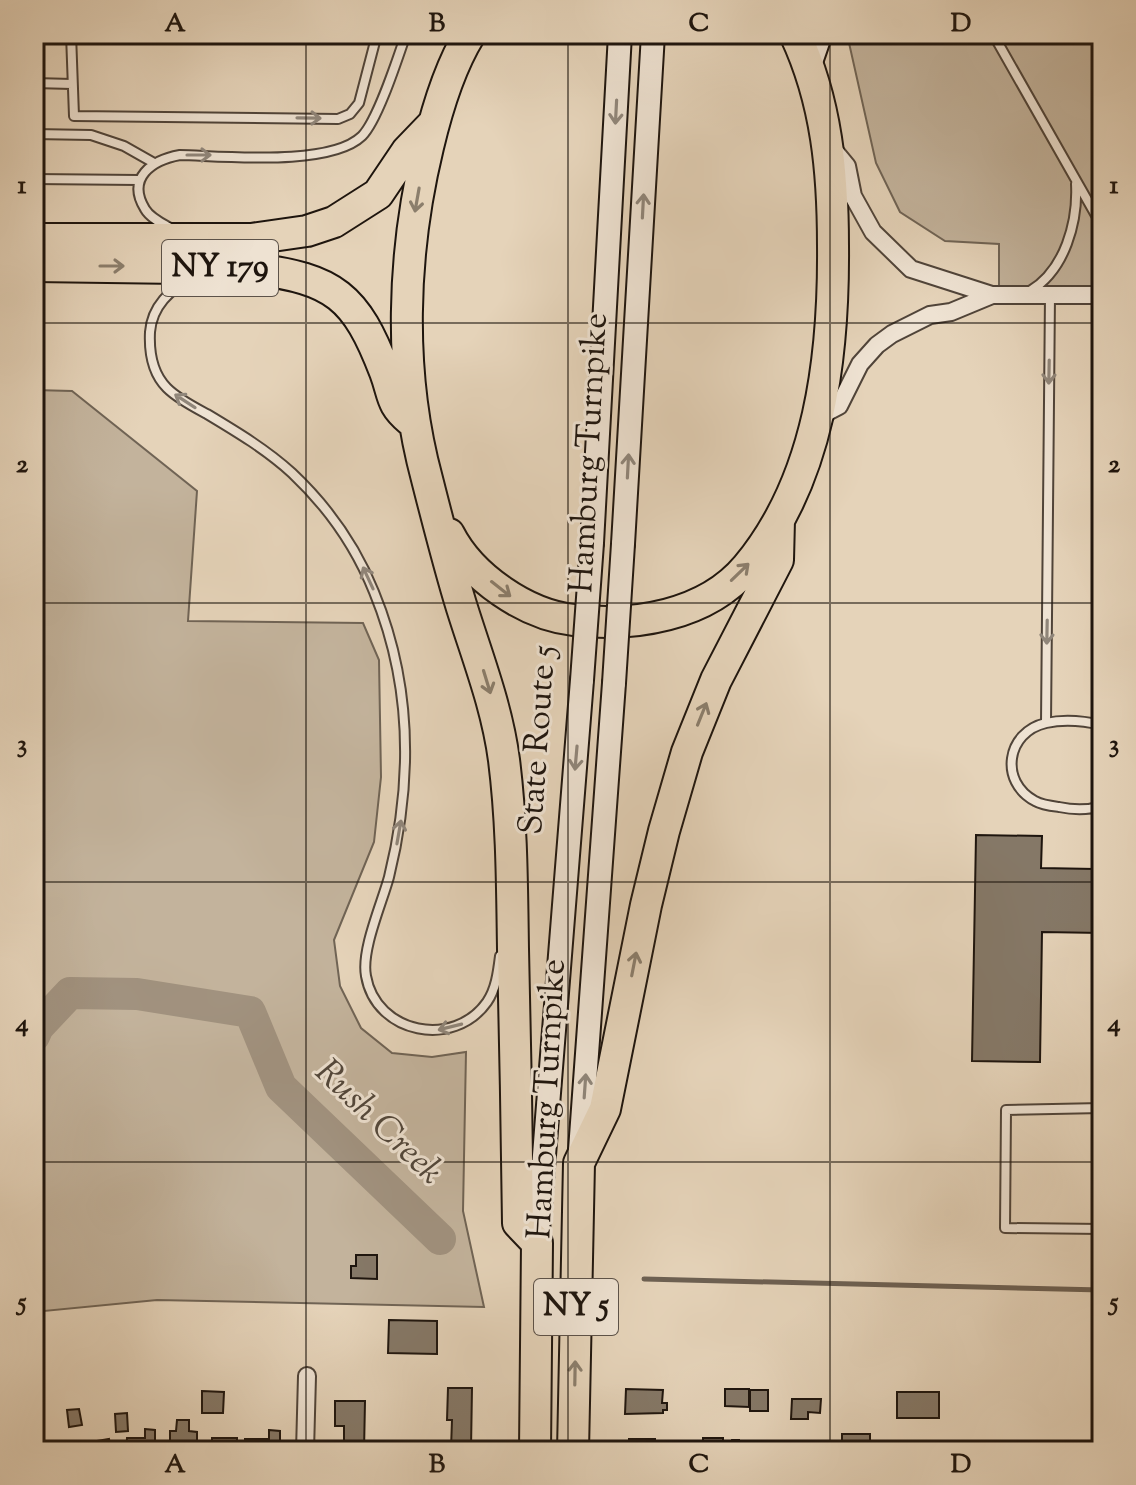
<svg xmlns="http://www.w3.org/2000/svg" width="1136" height="1485" viewBox="0 0 1136 1485" font-family="'Sorts Mill Goudy',serif">
	<style>
		.green { fill: #c3b39c; stroke: #706455; stroke-width: 2 }
		.lines { fill: none; stroke-linecap: round; stroke-linejoin: round }
		.stream { stroke: #6d6052; stroke-width: 5 }
		.river { stroke: #a1927f; stroke-width: 32 }
		.building { fill: #857867; stroke: #1e150e; stroke-width: 2 }
		.lane-casing { stroke: #504439; stroke-width: 12 }
		.street-casing { stroke: #504439; stroke-width: 20 }
		.secondary-casing { stroke: #1e150e; stroke-width: 26 }
		.highway-casing { stroke: #1e150e; stroke-width: 34 }
		.lane { stroke: #eee2d2; stroke-width: 8 }
		.street { stroke: #eee2d2; stroke-width: 16 }
		.secondary { stroke: #eee2d2; stroke-width: 22 }
		.highway { stroke: #e5d3b9; stroke-width: 30 }
		.secondary-bridge-casing { stroke: #1e150e; stroke-width: 26; stroke-linecap: butt }
		.secondary-bridge { stroke: #eee2d2; stroke-width: 22 }
		.oneway { stroke: #90867a }
		.oneway2 { stroke: #8b7e6c }
		.grid { fill: none; stroke: #1e150e; stroke-width: 2; stroke-opacity: 0.55 }
		.labels { text-anchor: middle; dominant-baseline: central; stroke-width: 6; stroke-linejoin: round; paint-order: stroke }
		.shield { fill: #eee2d2; stroke: #5c5249; stroke-width: 2 }
		.shield-label { font-size: 32px; font-weight: bold; fill: #1e150e }
		.street-label { font-size: 34px; fill: #1e150e; stroke: #eee2d2 }
		.water-label { font-size: 36px; font-style: italic; fill: #52473b; stroke: #eee2d2 }
		.neatline { fill: none; stroke: #1e150e; stroke-width: 3 }
		.grid-label { font-size: 26px; text-anchor: middle; font-weight: bold; fill: #1e150e }
	</style>
	<rect width="100%" height="100%" fill="#e5d3b9"/>
	<filter id="stains"><feTurbulence type="fractalNoise" baseFrequency=".0025" numOctaves="4"/><feColorMatrix values="0 0 0 0 .2 0 0 0 0 .09 0 0 0 0 .02 0 0 0 .5 -.17"/></filter>
	<radialGradient id="worn" r=".72"><stop offset=".6" stop-color="#630" stop-opacity="0"/><stop offset="1" stop-color="#630" stop-opacity=".3"/></radialGradient>
	<path class="green" d="M847,34H1102V304L999,302V244L945,241L900,212L876,163Z
		M34,390L72,391L197,491L188,621L363,623L379,660L381,777L374,842L334,940L340,986L361,1028L392,1053L432,1057L466,1052L463,1211L484,1307L157,1300L34,1312Z"/>
	<g class="lines">
		<path class="stream" d="M644,1279L1102,1290"/>
		<path class="river" d="M34,1036L38,1027L70,993L137,994L250,1012L281,1087L440,1239"/>
	</g>
	<path class="building" d="M1095,834L1102,835V933L1042,932L1040,1062L972,1061L976,835L1042,836L1041,868L1095,869Z
		M356,1255H377V1279L351,1278V1266H356Z
		M389,1320L437,1321V1354L388,1353Z
		M448,1388H472L471,1449H451L452,1420H447Z
		M626,1389L663,1390L662,1403H667V1410H663V1413L625,1414Z
		M725,1389H749V1407L725,1406Z
		M750,1390H768V1411H750Z
		M202,1391L224,1392L223,1413H202Z
		M897,1392H939V1418H897Z
		M792,1399H821L820,1413L808,1412V1419H791Z
		M335,1401H365L364,1451H334V1445H344V1426H335Z
		M79,1409L82,1425L69,1427L67,1410Z
		M127,1413L128,1431L116,1432L115,1414Z
		M177,1420H189V1431L197,1432V1451H170V1431H176Z
		M145,1429L155,1430V1451H126L127,1438H145Z
		M269,1430L280,1431V1451H245V1439H269Z
		M842,1434H870V1451H842Z
		M212,1438H237V1451H212Z
		M703,1438H723V1451H703Z
		M109,1439L111,1451H80L79,1444Z
		M629,1439H655V1451H629Z
		M732,1440H739V1444H749V1451H730Z"/>
	<g class="lines">
		<g class="lane-casing">
			<path id="lane" d="M71,34L74,116L338,119L350,114L359,103L377,34
				M993,34L1102,226
				M34,36H71
				M34,83L72,84
				M34,134L91,135L124,146L154,163
				M34,179L139,180
				M172,229C163,224 150,218 145,209C126,178 152,160 180,155C223,156 330,167 362,136C378,120 398,57 406,34
				M192,277C170,290 152,306 150,332C149,352 152,373 167,388C178,399 194,407 207,414C237,432 267,450 292,473C327,506 356,547 374,592C412,684 413,780 389,877C382,903 361,950 366,976C376,1034 454,1049 487,1002C496,989 498,972 500,956
				M1030,291C1065,270 1078,222 1076,184
				M1046,723L1050,295
				M1102,725C1085,721 1063,719 1046,723C1006,732 999,782 1035,801C1042,805 1051,806 1059,807C1073,810 1089,810 1102,806
				M1102,1108L1006,1110L1005,1228L1102,1229"/>
		</g>
		<g class="street-casing">
			<path id="street" d="M833,149L847,166L853,196L873,232L911,269L992,295H1102
				M818,417L839,406L860,364L877,345L892,334L930,315L951,312L992,295
				M305,1451L307,1376"/>
		</g>
		<g class="secondary-casing">
			<path id="secondary" d="M810,65L818,42L816,34
				M592,543L620,34
				M623,544L653,34
				M580,1150L614,683
				M537,1243L582,680"/>
		</g>
		<g class="highway-casing">
			<path id="highway" d="M470,34C449,68 437,109 428,147C402,254 398,372 427,479C438,522 449,566 462,608C478,659 497,707 504,760C512,823 512,886 513,949C515,1040 517,1132 518,1223L537,1243L535,1451
				M34,239H251L307,231L334,222L378,194L407,151L432,125
				M34,266L254,269C334,279 356,296 385,372C394,396 390,403 410,420
				M449,534C471,577 526,615 574,620C633,627 706,616 747,567C820,479 834,357 833,246C833,173 827,102 795,34
				M573,1451L579,1163L605,1109L646,905L664,831L687,752L716,680L778,560L779,520"/>
		</g>
		<use href="#lane" class="lane"/>
		<use href="#street" class="street"/>
		<use href="#secondary" class="secondary"/>
		<use href="#highway" class="highway"/>
		<g class="secondary-bridge-casing">
			<path id="secondary-bridge" d="M582,680L592,543
				M614,683L623,544"/>
		</g>
		<use href="#secondary-bridge" class="secondary-bridge"/>
	</g>
	<defs><path id="oneway-shaft" d="M-6 0H5M1.5-3L5.5 0L1.5 3" fill="none" stroke-width="1.6" stroke-linecap="round" stroke-linejoin="round" transform="scale(2)"/></defs>
	<g class="oneway">
		<use href="#oneway-shaft" transform="translate(616 112) rotate(93)"/>
		<use href="#oneway-shaft" transform="translate(309 118) rotate(1)"/>
		<use href="#oneway-shaft" transform="translate(199 155)"/>
		<use href="#oneway-shaft" transform="translate(643 206) rotate(-87)"/>
		<use href="#oneway-shaft" transform="translate(1049 372) rotate(91)"/>
		<use href="#oneway-shaft" transform="translate(185 401) rotate(-147)"/>
		<use href="#oneway-shaft" transform="translate(628 466) rotate(-87)"/>
		<use href="#oneway-shaft" transform="translate(368 578) rotate(-115)"/>
		<use href="#oneway-shaft" transform="translate(1047 632) rotate(91)"/>
		<use href="#oneway-shaft" transform="translate(576 758) rotate(95)"/>
		<use href="#oneway-shaft" transform="translate(399 832) rotate(-80)"/>
		<use href="#oneway-shaft" transform="translate(450 1027) rotate(166)"/>
		<use href="#oneway-shaft" transform="translate(585 1086) rotate(-86)"/>
	</g>
	<g class="oneway2">
		<use href="#oneway-shaft" transform="translate(417 200) rotate(100)"/>
		<use href="#oneway-shaft" transform="translate(112 266)"/>
		<use href="#oneway-shaft" transform="translate(740 572) rotate(-44)"/>
		<use href="#oneway-shaft" transform="translate(501 589) rotate(38)"/>
		<use href="#oneway-shaft" transform="translate(487 682) rotate(73)"/>
		<use href="#oneway-shaft" transform="translate(702 714) rotate(-68)"/>
		<use href="#oneway-shaft" transform="translate(634 964) rotate(-79)"/>
		<use href="#oneway-shaft" transform="translate(575 1373) rotate(-89)"/>
	</g>
	<path class="grid" d="M306,34V1451M568,34V1451M830,34V1451M34,323H1102M34,603H1102M34,882H1102M34,1162H1102"/>
	<g class="labels">
		<g class="shield">
			<rect x="162" y="240" width="116" height="56" rx="6"/>
			<rect x="534" y="1279" width="84" height="56" rx="6"/>
		</g>
		<g class="shield-label">
			<text x="220" y="268">NY 179</text>
			<text x="576" y="1307">NY 5</text>
		</g>
		<g class="street-label">
			<text transform="translate(590 453) rotate(-87)">Hamburg Turnpike</text>
			<text transform="translate(539 740) rotate(-86)">State Route 5</text>
			<text transform="translate(548 1099) rotate(-87)">Hamburg Turnpike</text>
		</g>
		<g class="water-label">
			<text transform="translate(378 1123) rotate(44)">Rush Creek</text>
		</g>
	</g>
	<rect width="1136" height="1485" fill="none" stroke="#e5d3b9" stroke-width="88"/>
	<rect x="44" y="44" width="1048" height="1397" class="neatline"/>
	<g class="grid-label">
		<text x="175" y="31">A</text>
		<text x="437" y="31">B</text>
		<text x="699" y="31">C</text>
		<text x="961" y="31">D</text>
		<text x="22" y="193">1</text>
		<text x="1114" y="193">1</text>
		<text x="22" y="472">2</text>
		<text x="1114" y="472">2</text>
		<text x="22" y="752">3</text>
		<text x="1114" y="752">3</text>
		<text x="22" y="1031">4</text>
		<text x="1114" y="1031">4</text>
		<text x="22" y="1310">5</text>
		<text x="1114" y="1310">5</text>
		<text x="175" y="1472">A</text>
		<text x="437" y="1472">B</text>
		<text x="699" y="1472">C</text>
		<text x="961" y="1472">D</text>
	</g>
	<rect width="100%" height="100%" filter="url(#stains)"/>
	<rect width="100%" height="100%" fill="url(#worn)"/>
</svg>
